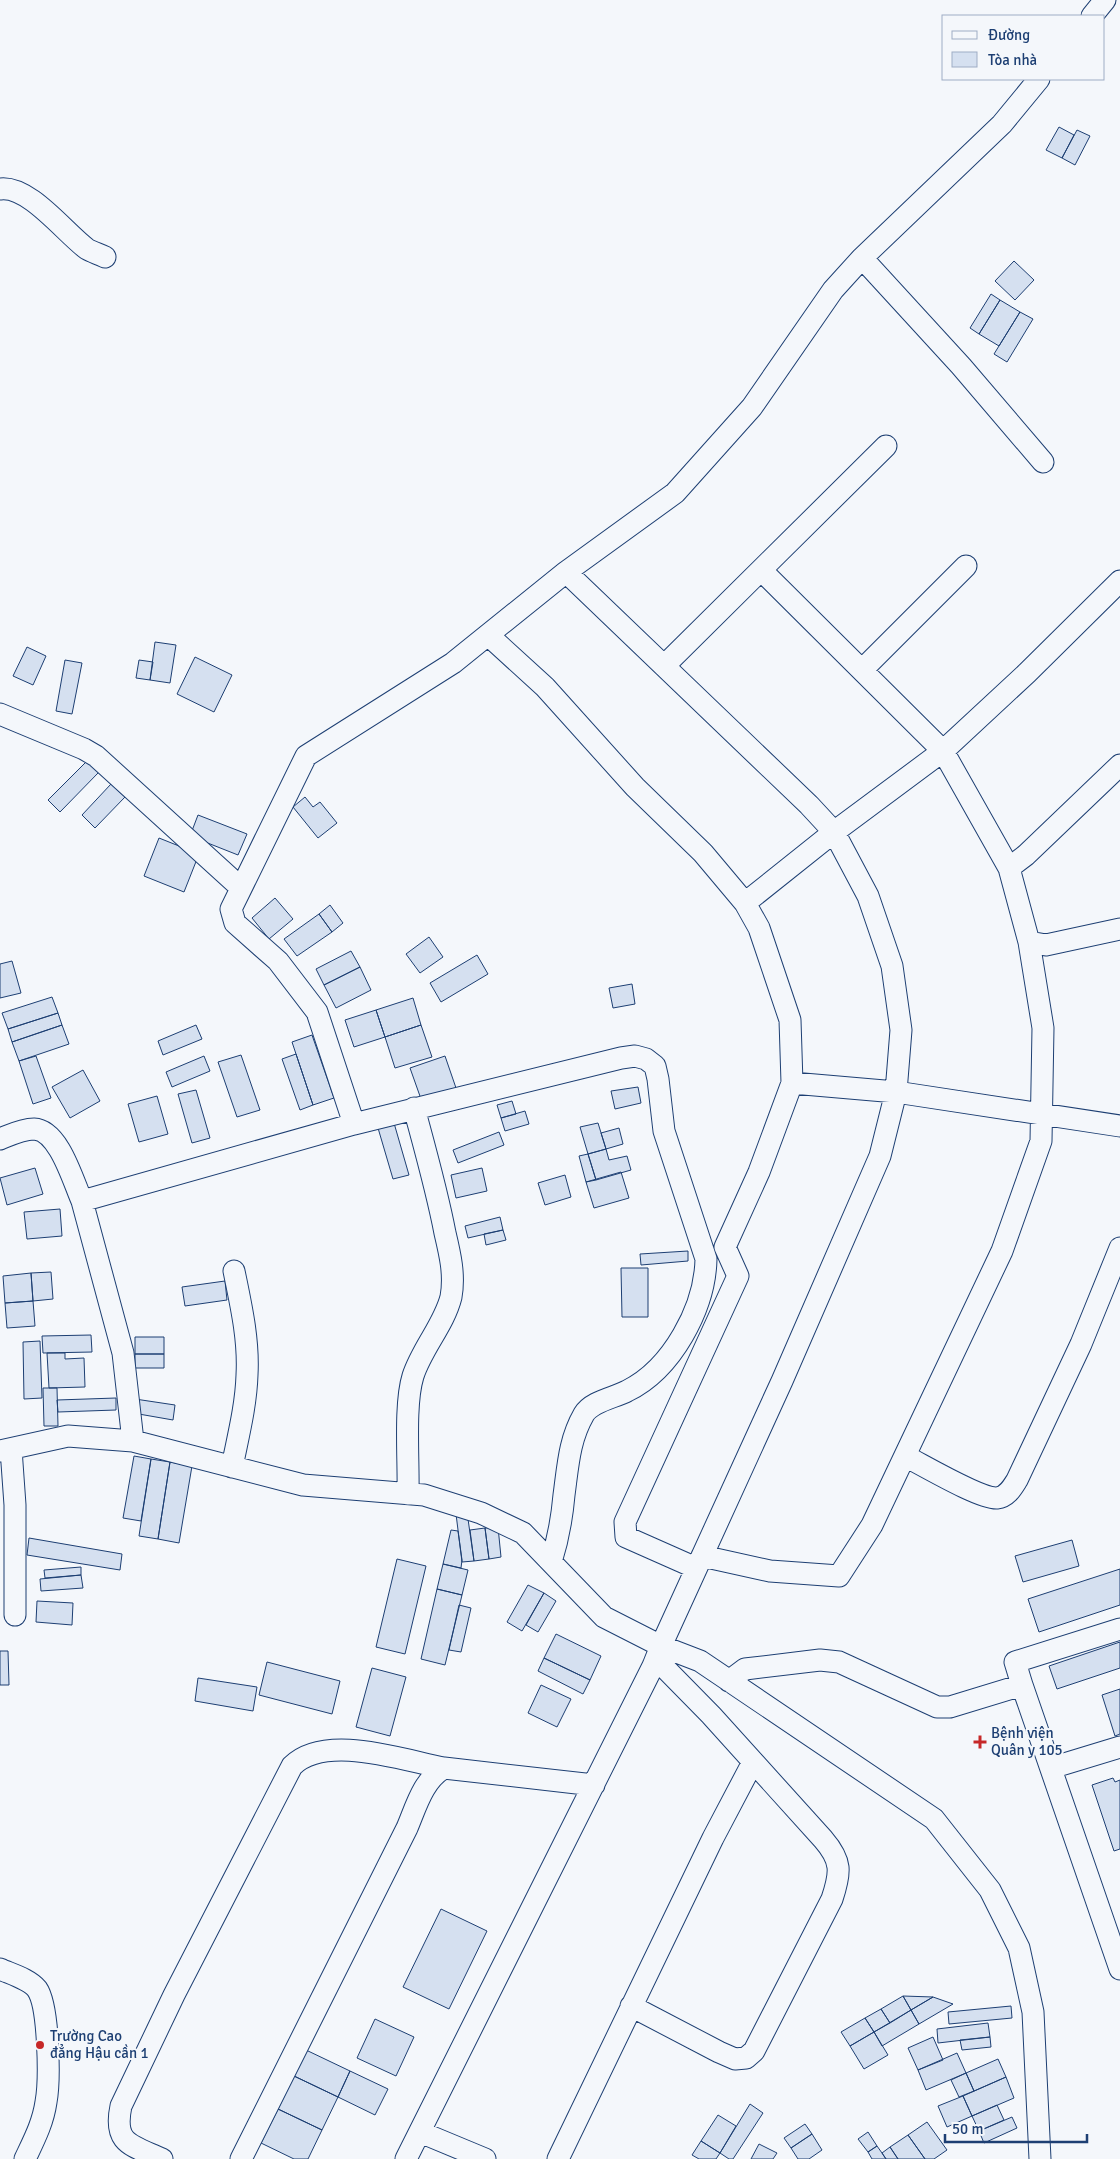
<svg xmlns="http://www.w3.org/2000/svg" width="1120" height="2159" viewBox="0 0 1120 2159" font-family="Signika,sans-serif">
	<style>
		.building { fill: #d5e0f0; stroke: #1d3f73 }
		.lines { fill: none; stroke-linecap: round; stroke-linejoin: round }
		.minor-casing { stroke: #1d3f73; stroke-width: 23 }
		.minor { stroke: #f4f7fb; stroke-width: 21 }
		.poi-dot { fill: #c62828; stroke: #f4f7fb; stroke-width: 2 }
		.labels { text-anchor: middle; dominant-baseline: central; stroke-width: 4; stroke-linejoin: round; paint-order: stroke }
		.poi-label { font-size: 15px; fill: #1d3f73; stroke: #f4f7fb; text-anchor: start }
	</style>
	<rect width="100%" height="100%" fill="#f4f7fb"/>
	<path class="building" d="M1059,127L1074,135L1062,158L1046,150Z
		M1077,130L1090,136L1075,165L1062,158Z
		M1014,261L1034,280L1015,300L995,281Z
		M991,294L1000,300L979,334L970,328Z
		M1000,300L1020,312L999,346L979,334Z
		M1020,312L1033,319L1007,362L994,354Z
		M155,642L176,645L170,683L150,680Z
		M27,647L46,656L33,685L13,676Z
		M195,657L232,675L214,712L177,694Z
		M65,660L82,663L72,714L56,711Z
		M139,660L153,662L150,680L136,678Z
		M87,761L99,772L60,812L48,800Z
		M111,784L125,797L95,828L82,815Z
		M305,797L313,807L320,802L337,823L318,838L293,807Z
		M198,815L247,834L238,855L190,836Z
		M159,838L199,854L184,892L144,876Z
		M275,898L293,919L269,939L252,918Z
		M330,905L343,923L332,932L319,914Z
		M319,914L332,932L297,956L284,939Z
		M429,937L443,957L420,973L406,954Z
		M351,951L360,967L324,985L316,969Z
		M477,955L488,974L441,1002L430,983Z
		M12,961L21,993L0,998V964Z
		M360,967L371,990L336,1008L324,985Z
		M632,984L635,1004L613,1008L609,988Z
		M52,997L58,1013L8,1029L2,1013Z
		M413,998L421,1025L385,1037L376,1010Z
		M376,1010L385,1037L354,1047L345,1020Z
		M58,1013L62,1025L12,1042L8,1029Z
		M62,1025L69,1044L19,1061L12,1042Z
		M196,1025L202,1039L163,1055L158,1041Z
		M421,1025L432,1057L395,1068L385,1037Z
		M312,1035L334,1098L313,1105L292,1042Z
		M296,1054L313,1105L300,1110L282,1059Z
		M241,1055L260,1110L237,1117L218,1062Z
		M36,1056L51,1098L33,1104L19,1061Z
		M204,1056L210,1071L172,1087L166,1072Z
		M445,1056L456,1088L421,1099L410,1068Z
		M83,1070L100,1101L70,1118L52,1087Z
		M638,1087L641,1103L615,1109L611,1091Z
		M196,1090L210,1138L192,1143L178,1094Z
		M157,1096L168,1134L139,1142L128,1104Z
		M512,1101L516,1114L501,1118L497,1105Z
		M525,1111L529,1124L505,1131L501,1118Z
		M394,1123L409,1175L393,1179L378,1128Z
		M598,1123L606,1149L588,1154L580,1127Z
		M619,1128L623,1144L606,1149L601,1133Z
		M499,1132L504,1145L458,1163L453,1150Z
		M606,1149L609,1160L627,1156L631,1170L596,1180L588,1154Z
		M588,1154L596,1180L586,1182L579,1156Z
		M35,1168L43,1194L7,1205L0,1178Z
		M482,1168L487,1191L456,1198L451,1175Z
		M621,1172L629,1198L594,1208L586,1182Z
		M565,1175L571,1197L545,1205L538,1183Z
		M60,1209L62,1236L27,1239L24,1212Z
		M500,1217L503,1230L468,1238L465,1226Z
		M503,1230L506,1240L486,1245L484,1234Z
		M688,1251V1261L641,1265L640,1254Z
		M621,1268H648V1317H622Z
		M51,1272L53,1299L33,1301L31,1273Z
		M31,1273L33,1301L5,1303L3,1276Z
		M225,1281L227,1300L185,1306L182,1287Z
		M33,1301L35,1326L7,1328L5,1303Z
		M91,1335L92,1352L43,1353L42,1336Z
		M135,1337H164V1354H135Z
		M40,1341L42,1398L24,1399L23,1342Z
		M47,1353H65V1359L84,1358L85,1387L49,1388Z
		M135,1354H164V1368H135Z
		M43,1388H57L58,1426H44Z
		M116,1398V1410L58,1412L57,1400Z
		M135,1399L175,1405L173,1420L133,1413Z
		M134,1456L151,1459L141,1521L123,1518Z
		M151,1459L170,1462L158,1539L139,1536Z
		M170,1462L192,1466L179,1543L158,1539Z
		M467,1512L474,1561L462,1562L456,1514Z
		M498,1527L501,1557L489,1559L485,1528Z
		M485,1528L489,1559L474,1561L470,1530Z
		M451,1530L458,1531L462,1560L461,1568L443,1564Z
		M29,1538L122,1554L120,1570L27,1555Z
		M1072,1540L1079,1566L1023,1582L1015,1556Z
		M397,1559L426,1566L405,1654L376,1647Z
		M443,1564L468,1570L462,1595L437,1589Z
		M81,1567V1575L45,1578L44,1570Z
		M1120,1569V1605L1039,1632L1028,1599Z
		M81,1575L83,1588L41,1591L40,1579Z
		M528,1585L544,1593L522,1631L507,1622Z
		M437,1589L462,1595L445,1665L421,1659Z
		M544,1593L556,1601L538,1632L526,1625Z
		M37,1601L73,1603L72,1625L36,1622Z
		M459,1605L471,1608L461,1652L449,1650Z
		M556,1634L601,1656L590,1680L544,1658Z
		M1120,1642V1668L1057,1689L1049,1666Z
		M0,1651H8L9,1685H0Z
		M544,1658L590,1680L583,1694L538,1671Z
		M267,1662L340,1681L332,1714L259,1695Z
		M372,1668L406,1677L390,1736L356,1727Z
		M198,1678L257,1687L253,1711L195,1701Z
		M541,1685L571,1699L557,1727L528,1713Z
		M1120,1689V1734L1115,1736L1102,1695Z
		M1113,1778L1115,1782L1120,1780V1849L1114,1851L1092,1785Z
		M441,1909L487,1931L449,2009L403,1987Z
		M903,1996L933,1997L911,2010Z
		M903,1996L911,2010L890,2023L881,2009Z
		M933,1997L953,2004L919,2024L911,2010Z
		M1011,2006L1012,2018L949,2024L948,2012Z
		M881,2009L890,2023L874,2032L865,2018Z
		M911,2010L919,2024L882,2046L874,2032Z
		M865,2018L874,2032L850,2046L841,2032Z
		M375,2019L414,2037L396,2076L357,2058Z
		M988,2023L990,2037L938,2043L937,2029Z
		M874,2032L888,2055L864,2069L850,2046Z
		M933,2037L943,2060L918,2070L908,2048Z
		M990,2037L991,2047L962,2050L960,2040Z
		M306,2050L350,2071L338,2097L294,2076Z
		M957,2053L966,2073L926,2090L918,2070Z
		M998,2059L1006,2077L974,2091L966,2073Z
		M350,2071L388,2089L375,2115L338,2097Z
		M966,2073L974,2091L959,2097L951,2080Z
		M294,2076L338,2097L322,2130L278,2109Z
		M1006,2077L1014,2098L972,2116L963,2096Z
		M963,2096L972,2116L947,2127L938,2106Z
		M750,2104L763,2113L733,2159H729L720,2153Z
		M997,2105L1004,2120L979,2131L972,2116Z
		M278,2109L322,2130L308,2159H294L261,2143Z
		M718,2115L736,2126L720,2153L701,2141Z
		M1012,2117L1017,2128L984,2143L979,2131Z
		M927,2122L947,2150L934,2159H925L908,2135Z
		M805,2124L812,2134L791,2148L784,2138Z
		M868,2132L877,2146L868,2152L858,2139Z
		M812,2134L822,2150L809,2159H798L791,2148Z
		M908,2135L925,2159H898L890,2147Z
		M701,2141L720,2153L716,2159H699L692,2155Z
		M759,2144L777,2153L773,2159H751Z
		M877,2146L882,2153L886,2159H872L868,2152Z
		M890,2147L898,2159H886L882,2153Z"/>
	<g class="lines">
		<g class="minor-casing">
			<path id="minor" d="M1092,16L1105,0
				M0,189C29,185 65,233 87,249C92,252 99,254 105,257
				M862,258L961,366L1043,462
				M761,570L943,751L1009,868L1029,942L1046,945L1120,929
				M488,635L545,687L635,787L703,853L745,903L759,928L790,1020L792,1083L759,1172L725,1247L738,1276L625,1522L626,1537L696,1568
				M664,666L886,446
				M862,670L966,566
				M0,714L84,749L96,756L240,887
				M1009,868L1026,855L1120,765
				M745,903L834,832L943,751L1027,673L1120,581
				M792,1083L896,1092L1120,1126
				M354,1124L621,1058L635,1056L646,1059L655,1066L658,1079L664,1131L706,1259C705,1308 672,1369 627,1391C614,1398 592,1401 584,1414C569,1440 568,1466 564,1495C562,1518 558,1540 551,1562
				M0,1139C10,1135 22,1129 34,1129C59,1130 73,1181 82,1201
				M133,1441L123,1353L82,1201L354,1124L317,1012L278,961L235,923L231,909L306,756L453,663L566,572L675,493L752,407L833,290L862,258L1002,124L1039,79
				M11,1449L15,1505V1615
				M0,1451L68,1436L133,1441L303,1485L424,1495L481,1513L523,1533L604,1617L661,1646L700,1661L934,1819L990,1890L1019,1948L1033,2012L1040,2159
				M905,1456C923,1465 980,1499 997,1498C1007,1497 1012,1488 1017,1480L1081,1344L1120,1248
				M232,1467C238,1437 246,1406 247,1375C249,1340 241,1305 234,1271
				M408,1494C409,1462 404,1405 413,1376C422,1348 444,1325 451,1297C455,1275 450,1254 445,1233C437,1191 425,1149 414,1108
				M702,1556L770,1571L839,1576L872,1525L1002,1251L1041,1141L1043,1028L1029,942
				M729,1681L745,1669L820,1660L839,1662L937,1707H950L1022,1685L1120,1969
				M1022,1685L1015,1662L1120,1629
				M1051,1768L1120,1747
				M0,1969C11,1974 29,1979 37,1989C49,2006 50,2080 46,2102C43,2123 34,2140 25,2159
				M631,2006L719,2052L735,2059L746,2058L754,2051L832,1899C841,1872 842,1861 823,1839L711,1715L656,1659
				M420,2132L485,2159
				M162,2159C131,2145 113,2144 121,2106L174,1995L292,1766C325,1733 402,1760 444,1768
				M241,2159L407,1828C416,1807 423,1780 444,1768L594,1785
				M406,2159L653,1666L661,1646L782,1381L880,1156L896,1092L901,1030L892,966L868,896L834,832L809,805L566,572
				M558,2159L713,1838L753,1762"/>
		</g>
		<use href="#minor" class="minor"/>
	</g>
	<g class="poi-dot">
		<path d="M977.5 1734.5h5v5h5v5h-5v5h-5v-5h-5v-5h5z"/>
		<circle cx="40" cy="2045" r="5"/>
	</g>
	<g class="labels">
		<g class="poi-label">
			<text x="991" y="1733">Bệnh viện<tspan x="991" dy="17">Quân y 105</tspan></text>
			<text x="50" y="2036">Trường Cao<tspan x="50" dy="17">đẳng Hậu cần 1</tspan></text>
		</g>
	</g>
	<rect x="942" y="15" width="162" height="65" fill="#f4f7fb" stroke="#9eadc5"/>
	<rect x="952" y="31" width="25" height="8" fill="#f4f7fb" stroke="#9eadc5"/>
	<text x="988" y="40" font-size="15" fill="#1d3f73">Đường</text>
	<rect x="952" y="52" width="25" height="15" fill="#d5e0f0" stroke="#9eadc5"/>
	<text x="988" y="65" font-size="15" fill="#1d3f73">Tòa nhà</text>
	<path d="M945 2134v8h142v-8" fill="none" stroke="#1d3f73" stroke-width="2.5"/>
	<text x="952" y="2134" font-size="15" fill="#1d3f73" stroke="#f4f7fb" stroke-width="4" paint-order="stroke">50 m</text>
</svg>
